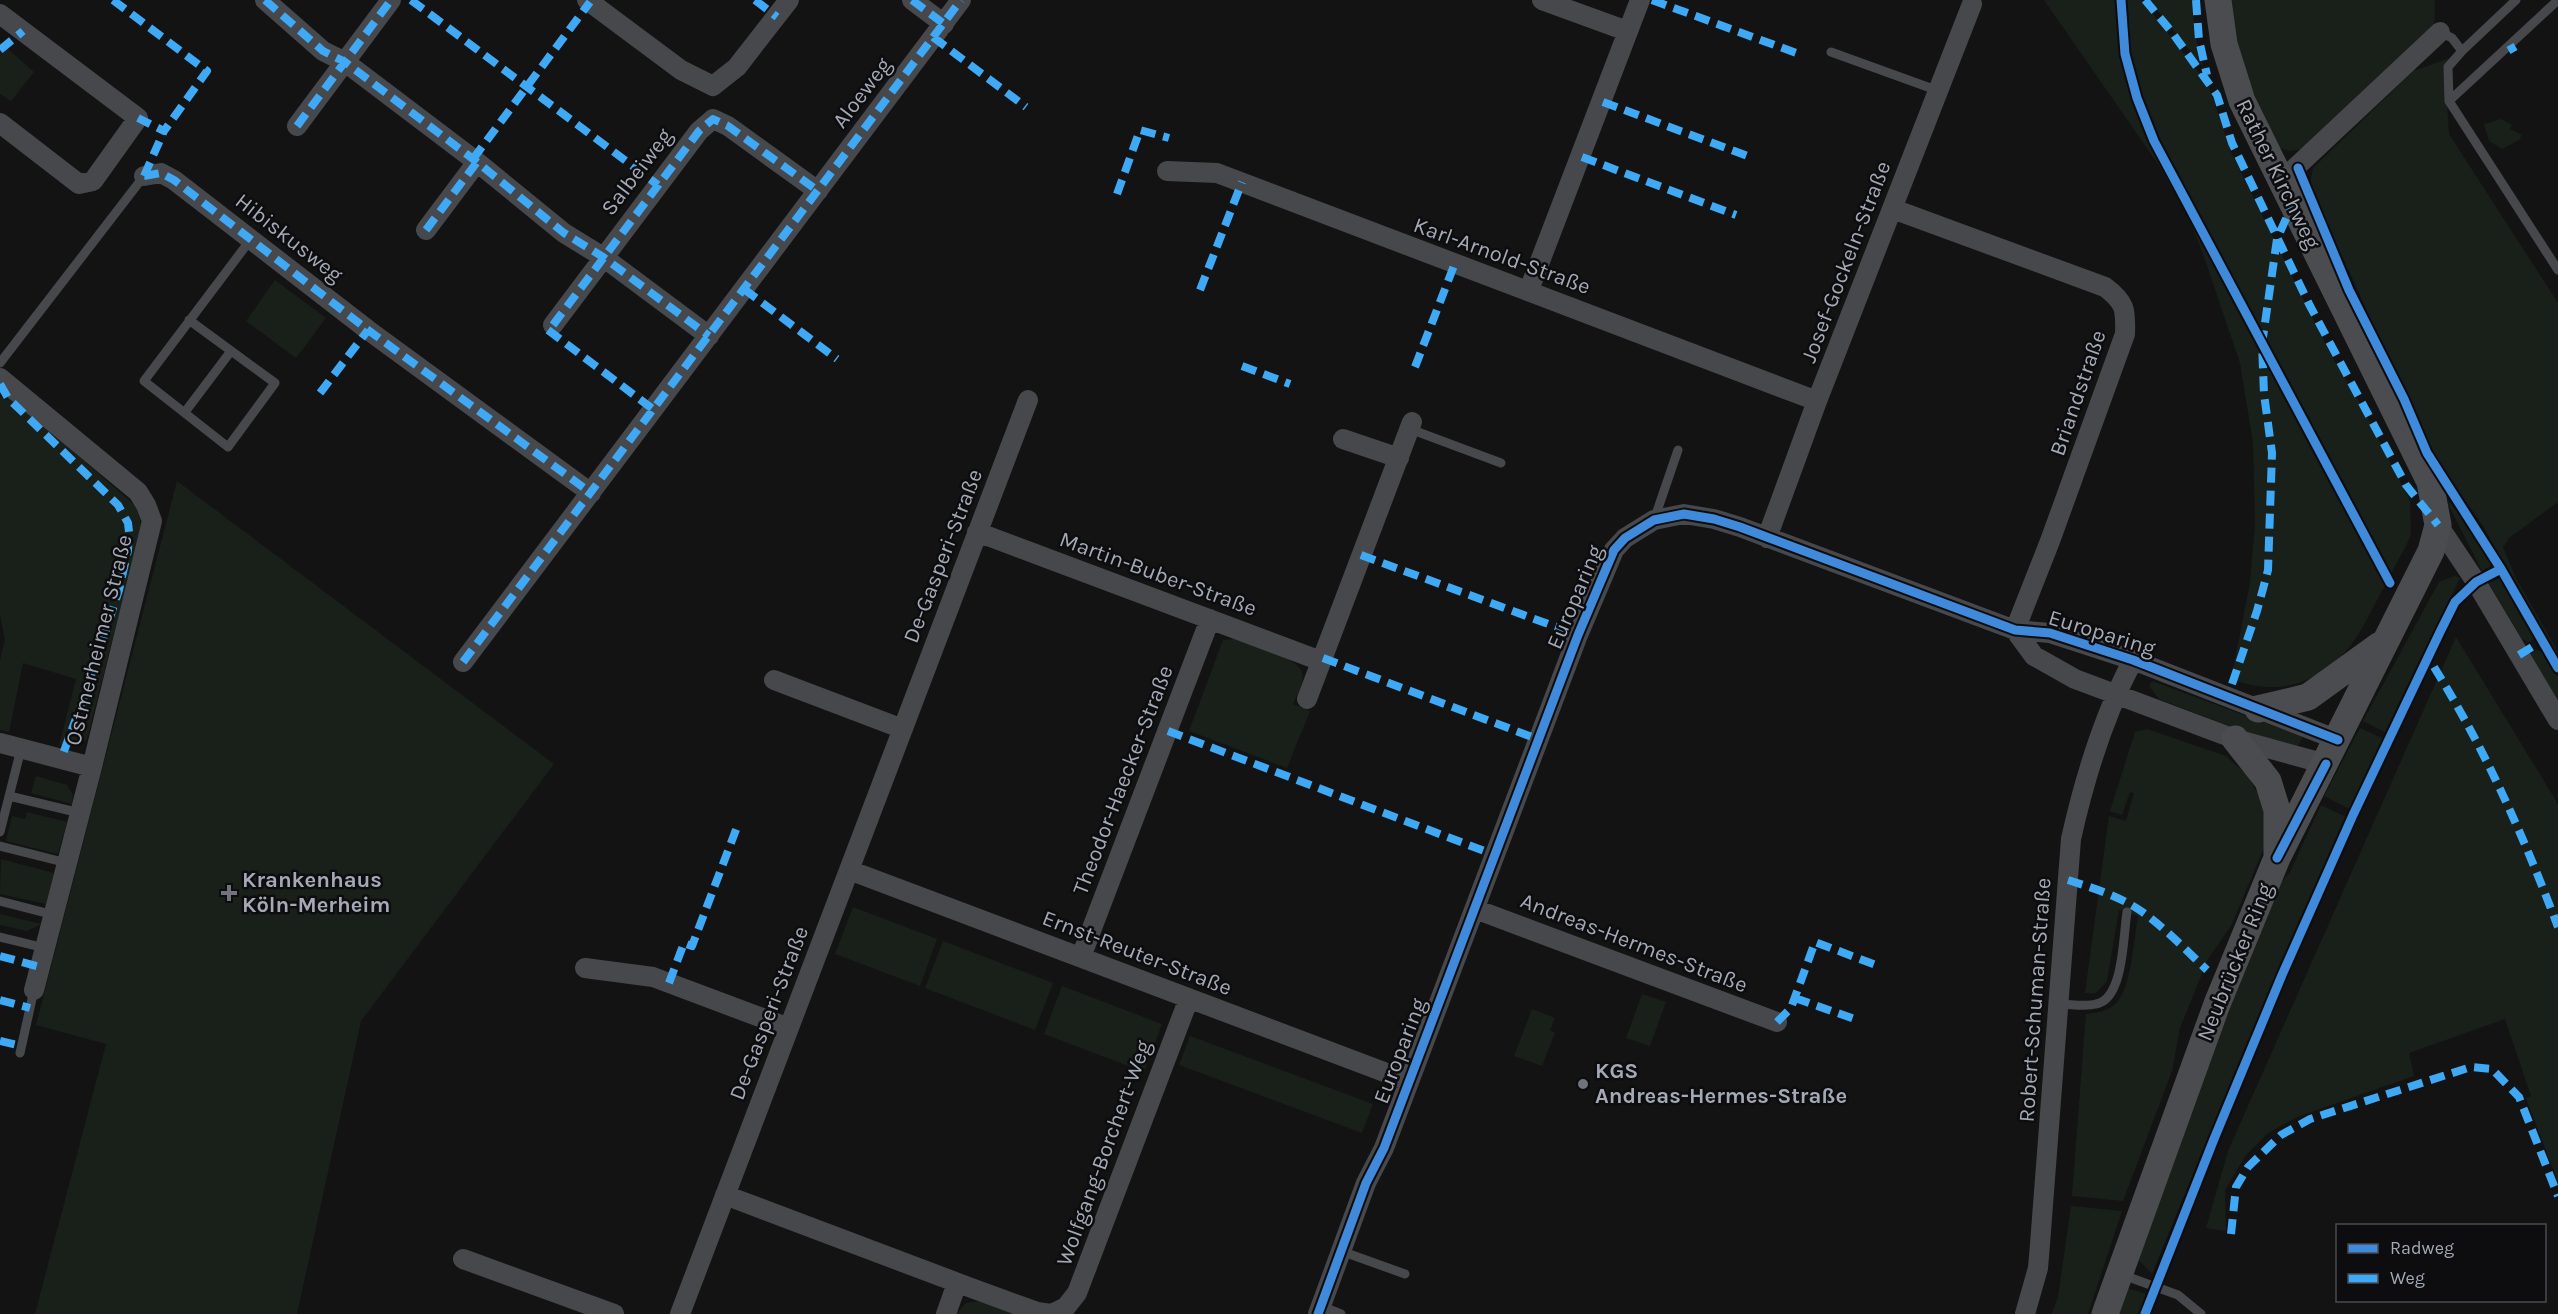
<svg xmlns="http://www.w3.org/2000/svg" width="2558" height="1314" viewBox="0 0 2558 1314" font-family="Karla,sans-serif">
	<style>
		.green { fill: #19201a }
		.lines { fill: none; stroke-linecap: round; stroke-linejoin: round }
		.service { stroke: #47484c; stroke-width: 9 }
		.minor { stroke: #47484c; stroke-width: 20 }
		.secondary { stroke: #4b4c50; stroke-width: 27 }
		.quiet { stroke: #3fa9f5; stroke-width: 8; stroke-dasharray: 15 8; stroke-linecap: butt }
		.cycleway-casing { stroke: #0d0d0f; stroke-width: 13 }
		.cycleway { stroke: #408adc; stroke-width: 9 }
		.poi-dot { fill: #71747c; stroke: #0d0d0f; stroke-width: 2 }
		.labels { text-anchor: middle; dominant-baseline: central; stroke-width: 5; stroke-linejoin: round; paint-order: stroke }
		.street-label { font-size: 22px; fill: #a3a9b5; stroke: #0d0d0f }
		.poi-label { font-size: 22px; font-weight: bold; fill: #a3a9b5; stroke: #0d0d0f; text-anchor: start }
	</style>
	<rect width="100%" height="100%" fill="#131313"/>
	<path class="green" d="M2044,0H2116C2116,51 2131,99 2151,145L2386,584C2373,606 2362,633 2345,652C2313,686 2274,696 2231,679L2250,583L2255,523L2253,443L2240,363L2200,245L2187,216L2158,164Z
		M2124,0H2142L2208,84L2231,152L2332,357L2359,401L2410,501L2411,534L2406,546L2389,577L2152,127L2131,60Z
		M2149,0H2193L2194,30L2203,67Z
		M2232,0H2435L2434,34L2303,149L2290,151L2280,148C2255,102 2234,53 2232,0Z
		M0,42L34,72L11,101L0,94Z
		M2450,58L2445,72L2449,134L2558,303V502L2509,538L2503,547L2516,578L2558,652V659L2483,526L2433,455L2421,432L2349,271L2309,190L2313,168L2413,71Z
		M2501,119L2512,125L2510,129L2522,135L2519,140L2502,149L2489,141L2484,124Z
		M275,280L326,318L296,358L246,321Z
		M0,396L6,400L10,396L139,509L141,529L87,739L77,747L59,745L76,679L23,663L9,732L0,730V660L5,640L0,615Z
		M177,481L554,764L361,1021L297,1314H35L106,1044L36,1025Z
		M2450,502L2477,538L2492,565L2482,571L2448,504Z
		M2454,576L2460,578L2385,732L2363,721L2439,582Z
		M2500,578L2534,634L2533,640L2528,642L2521,638L2489,583Z
		M2456,637L2558,804V1182L2526,1098L2531,1096L2505,1019L2409,1053L2414,1076L2297,1117L2268,1133L2246,1155L2225,1190L2226,1231L2206,1228L2228,1151Z
		M1234,639C1249,644 1297,657 1302,672C1305,683 1297,695 1293,704L1310,711L1287,768L1189,731L1223,640Z
		M2537,650L2543,652L2558,676V703L2530,654Z
		M2152,681L2303,737L2295,751L2159,699L2149,686Z
		M2360,728L2384,739L2350,809L2324,796Z
		M2147,729L2226,756L2247,775L2261,799L2266,825L2264,848L2231,926L2208,959L2180,1028L2172,1071L2123,1201L2072,1196L2086,1014C2095,1013 2104,1012 2113,1006C2131,994 2134,938 2138,916L2119,910L2107,981L2096,993H2085L2109,816L2126,821L2134,793L2130,792L2122,815L2110,811L2135,732Z
		M36,776L67,785L73,795L72,804L31,793Z
		M2321,805L2346,817L2243,1052L2152,1274L2134,1255L2139,1237L2277,888L2290,872Z
		M27,812L67,822L58,854L6,841L12,816L25,819Z
		M1,859L54,873L46,904L0,894Z
		M853,907L937,939L920,986L835,954Z
		M0,914L41,924L27,931L0,925Z
		M943,941L1053,983L1035,1030L925,988Z
		M1062,986L1162,1024L1144,1072L1044,1034Z
		M1642,994L1666,1002L1650,1046L1626,1038Z
		M1532,1009L1555,1018L1550,1030L1555,1033L1542,1066L1514,1056Z
		M1190,1036L1373,1104L1362,1133L1179,1065Z
		M2071,1206L2122,1211L2088,1314H2052L2058,1297Z
		M2124,1287L2146,1294L2139,1314H2112Z
		M983,1301L1017,1314H956L966,1303Z"/>
	<g class="lines">
		<path class="service" d="M2440,32L2452,38L2462,51L2516,0
			M2462,51L2448,67L2449,101L2558,270
			M1831,52L1936,90
			M2449,101L2558,0
			M189,320L275,383L228,447L144,381L251,239
			M0,363L144,176
			M185,412L231,351
			M1410,429L1501,463
			M1654,520L1678,450
			M9,796L80,813
			M0,832L21,749
			M0,846L67,863
			M0,901L54,915
			M0,937L45,948
			M2059,1004C2071,1004 2085,1007 2096,1004C2124,999 2123,936 2127,912
			M20,1053L34,990
			M1341,1251L1405,1274
			M2123,1275L2178,1295L2201,1314
			M1321,1306L1341,1314"/>
		<path class="minor" d="M265,0L323,51L345,62L477,162L564,233L603,257L709,336
			M587,0L681,70L713,86L737,67L789,0
			M912,0L944,24
			M1542,0L1627,31
			M0,14L138,118L93,181L79,184L0,123
			M713,119L728,126L818,191
			M297,126L391,0
			M1167,171L1217,173L1817,401
			M144,176L161,173L174,180L368,330L591,493
			M2280,182L2440,32
			M1893,209L2105,287C2125,302 2126,309 2125,334L2050,541L2015,630
			M426,230L477,162
			M1529,290L1640,0
			M553,325L699,131L713,119
			M0,378L138,492L146,505L152,521L92,767L0,743
			M1343,439L1399,458
			M2438,525L2476,582L2558,720
			M977,532L1321,661
			M1767,538L1817,401L1972,4
			M2015,630L2034,656L2075,679L2235,739L2326,764
			M463,662L961,0
			M774,680L903,729
			M1307,699L1412,422
			M849,870L1408,1081
			M1475,909L1777,1022
			M1081,957L1210,619
			M585,968L653,977L789,1028
			M34,990L92,767
			M725,1195L966,1286L1037,1312L1051,1314
			M463,1259L614,1314
			M680,1314L1028,400
			M946,1314L957,1283
			M1052,1314L1066,1307L1077,1293L1189,998
			M1318,1314L1366,1183L1384,1148L1578,635L1614,550L1625,538L1654,520L1684,514L1714,519L1740,527L2015,630L2050,633L2133,660L2338,740
			M2025,1314L2038,1268L2040,1244L2071,839C2085,776 2103,717 2133,660"/>
		<path class="secondary" d="M2258,709L2308,697L2380,645
			M2235,739L2268,781L2277,810V854
			M2105,1314L2217,1004L2277,858L2431,551L2438,525L2430,482L2242,101L2224,44L2218,0"/>
		<path class="quiet" d="M113,0L207,71L164,131L138,118
			M265,0L323,51L345,62L477,162L564,233L603,257L709,336
			M411,0L658,185
			M755,0L777,17
			M912,0L944,24
			M1652,0L1799,54
			M2145,0L2171,31L2217,95L2232,143L2309,304L2406,485L2438,525
			M2196,0L2199,40L2207,75
			M933,37L1026,107
			M2510,45L2514,52
			M0,50L23,31
			M1603,102L1750,157
			M297,126L391,0
			M1582,157L1736,215
			M473,159L590,2
			M144,176L161,173L174,180L368,330L591,493
			M144,176L164,131
			M1117,194L1140,130L1169,138
			M426,230L477,162
			M744,289L837,359
			M1200,290L1242,182
			M553,325L699,131L713,119L728,126L818,191
			M548,330L654,410
			M1242,366L1290,384
			M1415,367L1455,263
			M0,384L8,398L118,505L128,523L129,532L128,550L119,590L83,700L61,759
			M320,393L368,330
			M1361,555L1578,635
			M2519,655L2542,641
			M1323,658L1540,740
			M463,662L961,0
			M2434,667C2485,749 2524,837 2558,927
			M2232,684L2257,611L2268,570L2272,453L2264,394L2262,344L2277,239L2292,205
			M1168,731L1495,855
			M2068,880C2093,888 2119,896 2141,911C2165,928 2186,950 2207,970
			M0,956L40,967
			M669,983L684,943L692,946L737,827
			M1795,998L1860,1021
			M0,1000L30,1008
			M1777,1022L1791,1008L1815,942L1881,967
			M0,1041L21,1046
			M2231,1234L2236,1187L2248,1167L2281,1135L2310,1119L2471,1067L2492,1069L2519,1097L2558,1196"/>
		<g class="cycleway-casing">
			<path id="cycleway" d="M2121,0L2125,54L2137,98L2154,141L2390,583
				M2298,168L2349,290L2404,399L2427,453L2501,569L2558,668
				M2277,858L2326,764
				M1318,1314L1366,1183L1384,1148L1578,635L1614,550L1625,538L1654,520L1684,514L1714,519L1740,527L2015,630L2050,633L2133,660L2338,740
				M2145,1314L2214,1139L2282,975L2353,815L2440,632L2455,602L2476,582L2501,569"/>
		</g>
		<use href="#cycleway" class="cycleway"/>
	</g>
	<g class="poi-dot">
		<path d="M226 884h6v6h6v6h-6v6h-6v-6h-6v-6h6z"/>
		<circle cx="1583" cy="1084" r="6"/>
	</g>
	<g class="labels">
		<g class="street-label">
			<text transform="translate(862 93) rotate(-53)">Aloeweg</text>
			<text transform="translate(637 172) rotate(-53)">Salbeiweg</text>
			<text transform="translate(2278 174) rotate(64)">Rather Kirchweg</text>
			<text transform="translate(289 238) rotate(38)">Hibiskusweg</text>
			<text transform="translate(1502 256) rotate(20)">Karl-Arnold-Straße</text>
			<text transform="translate(1846 262) rotate(-69)">Josef-Gockeln-Straße</text>
			<text transform="translate(2078 393) rotate(-71)">Briandstraße</text>
			<text transform="translate(943 556) rotate(-69)">De-Gasperi-Straße</text>
			<text transform="translate(1158 574) rotate(20)">Martin-Buber-Straße</text>
			<text transform="translate(1575 597) rotate(-67)">Europaring</text>
			<text transform="translate(2102 633) rotate(17)">Europaring</text>
			<text transform="translate(99 640) rotate(-76)">Ostmerheimer Straße</text>
			<text transform="translate(1123 780) rotate(-69)">Theodor-Haecker-Straße</text>
			<text transform="translate(1634 943) rotate(21)">Andreas-Hermes-Straße</text>
			<text transform="translate(1137 953) rotate(21)">Ernst-Reuter-Straße</text>
			<text transform="translate(2235 962) rotate(-68)">Neubrücker Ring</text>
			<text transform="translate(2035 1000) rotate(-86)">Robert-Schuman-Straße</text>
			<text transform="translate(769 1013) rotate(-69)">De-Gasperi-Straße</text>
			<text transform="translate(1400 1051) rotate(-69)">Europaring</text>
			<text transform="translate(1104 1153) rotate(-70)">Wolfgang-Borchert-Weg</text>
		</g>
		<g class="poi-label">
			<text x="242" y="880">Krankenhaus<tspan x="242" dy="25">Köln-Merheim</tspan></text>
			<text x="1595" y="1071">KGS<tspan x="1595" dy="25">Andreas-Hermes-Straße</tspan></text>
		</g>
	</g>
	<rect x="2336" y="1224" width="210" height="78" fill="#0d0d0f" stroke="#494b51" stroke-width="1.5"/>
	<rect x="2348" y="1244" width="30" height="9" fill="#408adc" stroke="#494b51" stroke-width="1.5"/>
	<text x="2390" y="1254" font-size="18" fill="#a3a9b5">Radweg</text>
	<rect x="2348" y="1274" width="30" height="9" fill="#3fa9f5" stroke="#494b51" stroke-width="1.5"/>
	<text x="2390" y="1284" font-size="18" fill="#a3a9b5">Weg</text>
</svg>
